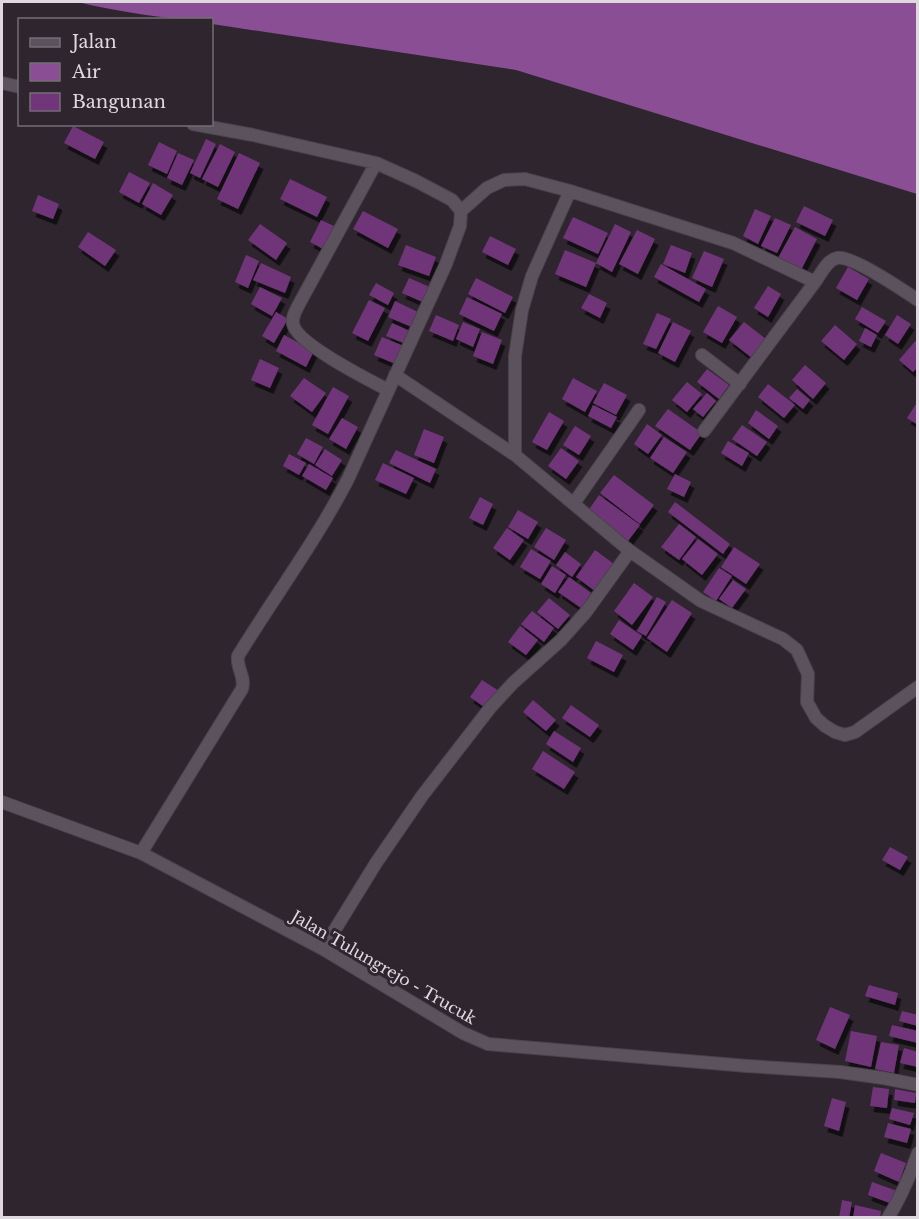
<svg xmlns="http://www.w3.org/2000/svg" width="919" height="1219" viewBox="0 0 919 1219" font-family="'Libre Baskerville',serif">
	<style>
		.water { fill: #894e93 }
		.building { fill: #703679; filter: url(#shadow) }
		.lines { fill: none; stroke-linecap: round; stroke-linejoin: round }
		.minor-casing { stroke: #4a434b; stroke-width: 14 }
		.minor { stroke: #5c525d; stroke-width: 12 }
		.labels { text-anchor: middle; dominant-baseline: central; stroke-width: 6; stroke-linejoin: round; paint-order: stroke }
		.street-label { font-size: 16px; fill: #ded8df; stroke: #2e252f }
	</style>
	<defs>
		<filter id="shadow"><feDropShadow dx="3.5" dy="6" stdDeviation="0" flood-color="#0009"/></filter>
	</defs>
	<rect width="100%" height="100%" fill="#2e252f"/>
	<path class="water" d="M77,2H917V194L516,70L212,24V20C167,20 121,12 77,2Z"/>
	<path class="building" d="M73,126L104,142L95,159L64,143Z
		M206,139L216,144L200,178L190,173Z
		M159,142L177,151L167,174L148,165Z
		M220,144L235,152L218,187L202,179Z
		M178,153L194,160L182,185L167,178Z
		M239,153L260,163L238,209L217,199Z
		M129,172L150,183L139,203L119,192Z
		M290,179L327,197L317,217L280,199Z
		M153,183L173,195L161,215L142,204Z
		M38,195L59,204L53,219L32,211Z
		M804,206L833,220L825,236L796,222Z
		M755,209L771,216L758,244L743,236Z
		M363,211L398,229L388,248L353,229Z
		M573,217L608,233L598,254L563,238Z
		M775,218L791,225L777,253L761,246Z
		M321,220L336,227L325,250L310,242Z
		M260,224L287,243L276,260L248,240Z
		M615,224L631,232L612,272L596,263Z
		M795,227L817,239L800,272L777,260Z
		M637,230L655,239L638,274L619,264Z
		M88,232L116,250L105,266L78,247Z
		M490,236L516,249L508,265L482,252Z
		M406,245L436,257L429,276L398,265Z
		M671,245L692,253L685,273L663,264Z
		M565,250L596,263L586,287L555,274Z
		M704,251L724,259L712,287L692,278Z
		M246,255L259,261L248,288L235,282Z
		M261,263L291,277L285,293L253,280Z
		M661,264L706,289L699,302L654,277Z
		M848,267L869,279L857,300L836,288Z
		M409,278L432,288L425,303L402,293Z
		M476,278L513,297L505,313L468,294Z
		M376,283L394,293L388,305L369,295Z
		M768,286L781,294L768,317L754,308Z
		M260,287L282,298L272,316L251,304Z
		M589,294L607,303L600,318L581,308Z
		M467,297L502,314L494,331L459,314Z
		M369,300L385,308L368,341L352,333Z
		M395,301L420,313L414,328L388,317Z
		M718,306L737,317L722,343L703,332Z
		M862,307L886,321L878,333L855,319Z
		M276,312L288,319L274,343L262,336Z
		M657,313L671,319L656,349L643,344Z
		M436,315L459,325L453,341L429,331Z
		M897,315L911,324L898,344L885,335Z
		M463,322L480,329L473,347L456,339Z
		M673,322L691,331L675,362L658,353Z
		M744,322L766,339L752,358L729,340Z
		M392,323L412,332L406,344L386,336Z
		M835,325L857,344L844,360L821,341Z
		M865,328L877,335L871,347L859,341Z
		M482,332L502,340L493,364L473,356Z
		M284,335L314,351L306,367L276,351Z
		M382,337L406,347L398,365L374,355Z
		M918,338V367L913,372L899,360Z
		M260,359L279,368L270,388L251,380Z
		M805,365L826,383L813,399L792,380Z
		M707,369L729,385L719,399L697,382Z
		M304,378L326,393L312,412L290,396Z
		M573,378L597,391L585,412L562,399Z
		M687,382L702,394L687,412L672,400Z
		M604,383L627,395L616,415L593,403Z
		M768,384L795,405L784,418L758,397Z
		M333,387L349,396L328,434L312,425Z
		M797,389L810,400L803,409L789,398Z
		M707,393L716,401L703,417L693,409Z
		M918,401V425L907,418Z
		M593,405L617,417L611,428L588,416Z
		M668,409L702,433L690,450L655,426Z
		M756,410L778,426L769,439L748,423Z
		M549,412L564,421L547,450L532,442Z
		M342,418L358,427L346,449L329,439Z
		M647,424L662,435L648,454L634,444Z
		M742,425L767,442L757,456L732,439Z
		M575,426L591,436L579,455L563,445Z
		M424,429L444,437L434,463L414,455Z
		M664,437L687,452L673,473L650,458Z
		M306,438L323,447L314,464L297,454Z
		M728,441L749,453L742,466L721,453Z
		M561,448L579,461L566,479L548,466Z
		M325,449L342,460L332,476L315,465Z
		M396,450L436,469L430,483L389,463Z
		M289,454L306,463L299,475L283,466Z
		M383,463L414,478L406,494L375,480Z
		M309,464L333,478L326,490L302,476Z
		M675,474L691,482L684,497L667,489Z
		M614,475L654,505L640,524L600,493Z
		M599,495L640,525L628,541L588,511Z
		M480,497L493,504L483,525L469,518Z
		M675,502L730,544L723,554L668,512Z
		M518,510L538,522L528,539L508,527Z
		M679,524L696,537L679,560L661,547Z
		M507,528L524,540L510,560L493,548Z
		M546,528L566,540L554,560L534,547Z
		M698,539L718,554L702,575L682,559Z
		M734,547L760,564L746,584L721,567Z
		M531,549L551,561L540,579L520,567Z
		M595,550L614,564L595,591L576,577Z
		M565,552L581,564L572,577L556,565Z
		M552,566L566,575L555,593L541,584Z
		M719,568L732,576L716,601L703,592Z
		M569,577L591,593L581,608L558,592Z
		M733,580L746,589L732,608L719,599Z
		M634,583L653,597L632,625L614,611Z
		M657,597L666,602L646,636L637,631Z
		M549,598L570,615L558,629L537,612Z
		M672,600L692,613L667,652L647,638Z
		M532,611L554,628L544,642L521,624Z
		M619,620L642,636L633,650L610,634Z
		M520,626L538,640L526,655L508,642Z
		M596,641L623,655L614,672L587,658Z
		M482,680L499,691L487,709L470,697Z
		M533,700L556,720L546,731L523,712Z
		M571,705L599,725L590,737L562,718Z
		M554,731L581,748L573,762L546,744Z
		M543,751L575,772L564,789L532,769Z
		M890,847L908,857L900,870L882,860Z
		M869,985L898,993L895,1005L865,996Z
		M830,1007L850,1015L835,1049L816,1040Z
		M902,1011L918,1015V1026L899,1021Z
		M892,1025L918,1031V1043L889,1036Z
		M851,1031L877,1036L871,1067L845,1061Z
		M881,1042L899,1045L894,1073L875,1069Z
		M904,1048L918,1052V1067L900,1063Z
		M873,1087L889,1089L887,1108L870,1106Z
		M895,1089L916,1093L915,1103L894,1100Z
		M832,1098L846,1102L839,1131L824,1126Z
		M892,1108L914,1113L910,1125L889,1119Z
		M888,1123L911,1129L907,1143L884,1137Z
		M881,1153L906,1163L899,1182L874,1171Z
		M872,1182L900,1192L895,1205L868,1195Z
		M842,1200L852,1202L849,1218H839Z
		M855,1205L881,1211L880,1218H853Z"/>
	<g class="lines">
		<g class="minor-casing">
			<path id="minor" d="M2,83L20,87
				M376,163L298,306C295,312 292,317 293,324C297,344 369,380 388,390
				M461,211L487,188L504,180L525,179L570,191L733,243L815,282C821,274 827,260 837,258C852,255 904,291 918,300
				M702,355L740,384
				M395,375L515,455L630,551L701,601L783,639L797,650L808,674L807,702L816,718L825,726L835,732L845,735L855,732L918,687
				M704,431L815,282
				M515,455V356L522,310L532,276L570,191
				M574,503L639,410
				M2,802L141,853L323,949L463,1033L488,1044L747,1066L840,1072L883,1078L918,1085
				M141,853L242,689C246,677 236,668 238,656C274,597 316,541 348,479L446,264L460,226L461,211L452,200L416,181L376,163L253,135L193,124
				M323,949L376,863L422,796L490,708L513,683L561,640L586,612L630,551
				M888,1218C901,1197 910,1176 918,1153"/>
		</g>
		<use href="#minor" class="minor"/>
	</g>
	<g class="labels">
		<g class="street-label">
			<text transform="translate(384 967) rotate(30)">Jalan Tulungrejo - Trucuk</text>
		</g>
	</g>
	<rect width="919" height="1219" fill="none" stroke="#ded8df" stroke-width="6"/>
	<rect x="18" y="18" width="195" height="108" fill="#2e252f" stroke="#746d75" stroke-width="1.5"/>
	<rect x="30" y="38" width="30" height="9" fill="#5c525d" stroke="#746d75" stroke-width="1.5"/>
	<text x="72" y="48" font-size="18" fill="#ded8df">Jalan</text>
	<rect x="30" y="63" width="30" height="18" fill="#894e93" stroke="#746d75" stroke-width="1.5"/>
	<text x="72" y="78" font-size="18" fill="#ded8df">Air</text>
	<rect x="30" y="93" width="30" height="18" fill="#703679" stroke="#746d75" stroke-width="1.5"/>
	<text x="72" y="108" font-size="18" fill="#ded8df">Bangunan</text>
</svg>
